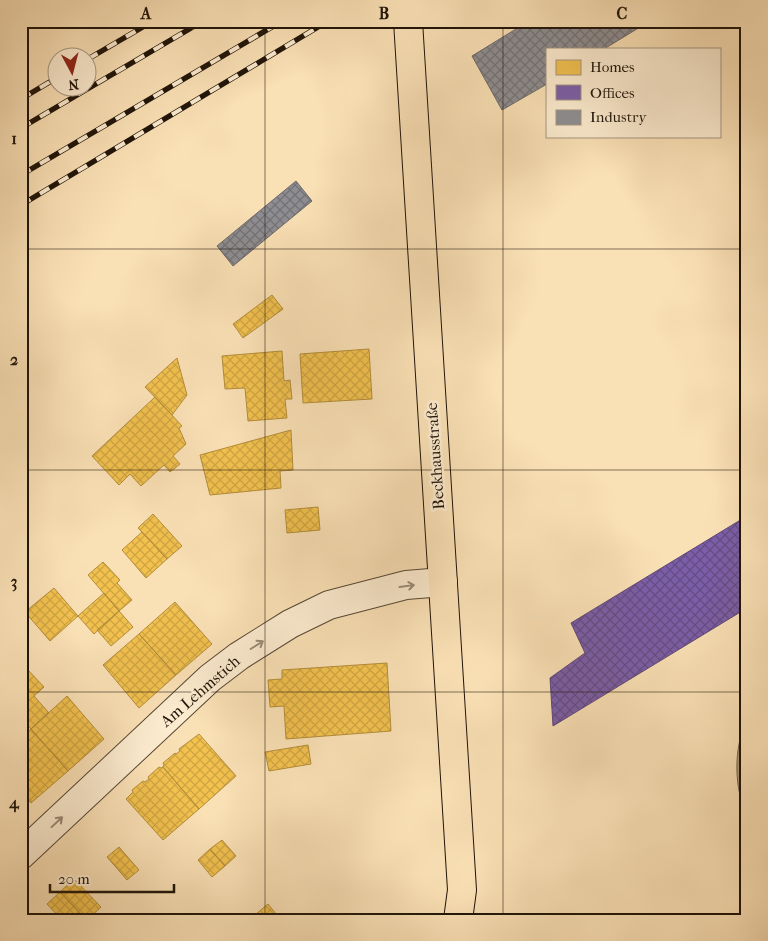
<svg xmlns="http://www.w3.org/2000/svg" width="768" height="941" viewBox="0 0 768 941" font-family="'IM FELL French Canon',serif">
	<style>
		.water { fill: #b09b7b; stroke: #76654d }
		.homes { fill: url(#homes-cross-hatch); stroke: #b38d39 }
		.offices { fill: url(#offices-cross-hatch); stroke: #5f4878 }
		.industry { fill: url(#industry-cross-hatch); stroke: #6c6969 }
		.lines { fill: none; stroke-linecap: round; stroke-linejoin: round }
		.shore { stroke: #685842; stroke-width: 1 }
		.minor-casing { stroke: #564734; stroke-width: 30 }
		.major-casing { stroke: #1f1409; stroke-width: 30 }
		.minor { stroke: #fcebcf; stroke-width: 28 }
		.major { stroke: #fae0b5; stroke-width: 28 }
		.rail-casing { stroke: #1f1409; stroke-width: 5.5 }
		.rail { stroke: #fcebcf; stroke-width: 4; stroke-dasharray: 11; stroke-linecap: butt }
		.oneway { stroke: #998a76 }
		.grid { fill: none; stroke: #1f1409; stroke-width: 1; stroke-opacity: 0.55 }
		.labels { text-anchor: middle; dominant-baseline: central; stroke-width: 5; stroke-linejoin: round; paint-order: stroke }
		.street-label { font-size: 16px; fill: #1f1409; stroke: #fcebcf }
		.neatline { fill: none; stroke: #1f1409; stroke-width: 2 }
		.grid-label { font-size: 16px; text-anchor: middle; font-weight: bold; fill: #1f1409 }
	</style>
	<defs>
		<pattern id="homes-cross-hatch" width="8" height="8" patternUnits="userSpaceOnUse" patternTransform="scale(1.25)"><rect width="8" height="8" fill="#f2c14e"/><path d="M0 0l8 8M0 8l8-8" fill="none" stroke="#cfa543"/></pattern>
		<pattern id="offices-cross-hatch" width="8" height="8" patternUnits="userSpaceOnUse" patternTransform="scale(1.25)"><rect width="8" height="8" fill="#7b5ea7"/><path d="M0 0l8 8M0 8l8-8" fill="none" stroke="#644c86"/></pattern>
		<pattern id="industry-cross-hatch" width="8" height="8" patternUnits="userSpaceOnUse" patternTransform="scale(1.25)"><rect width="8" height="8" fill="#8d8d92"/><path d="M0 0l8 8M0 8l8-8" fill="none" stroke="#737275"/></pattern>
	</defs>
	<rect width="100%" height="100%" fill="#fae0b5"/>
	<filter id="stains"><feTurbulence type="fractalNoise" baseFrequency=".004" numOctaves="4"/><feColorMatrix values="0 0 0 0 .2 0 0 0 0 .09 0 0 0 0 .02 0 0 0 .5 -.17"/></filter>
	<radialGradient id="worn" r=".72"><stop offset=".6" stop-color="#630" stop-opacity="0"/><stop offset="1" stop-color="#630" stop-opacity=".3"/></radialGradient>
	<path class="water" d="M747,720V817C734,788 733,748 747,720Z"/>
	<path class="homes" d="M272,295L283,309L243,338L233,324Z
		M369,349L372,399L303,403L300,354Z
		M282,351L284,381L290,380L292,399H285L287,418L248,421L245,388L225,389L222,356Z
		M177,358L187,395L172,415L145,387Z
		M155,397L182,426L179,428L186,444L173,456L180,464L170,472L164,465L141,486L130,474L119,485L92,456Z
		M291,430L293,470L280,471L281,488L210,495L200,455Z
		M318,507L320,530L287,533L285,510Z
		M153,514L182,546L167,559L138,528Z
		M142,532L167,559L146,578L122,550Z
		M103,562L120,580L117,583L132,600L119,611L88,575Z
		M54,588L78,616L50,641L25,612Z
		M104,593L119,611L94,634L78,616Z
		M175,602L212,644L176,675L139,634Z
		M119,611L133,627L111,646L97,630Z
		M139,634L176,675L139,708L103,665Z
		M387,663L391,731L286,739L284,706L270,707L268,680L282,679V670Z
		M29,671L44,687L34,696L49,713L31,729L21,718V677Z
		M67,696L104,739L68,771L31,729Z
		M31,729L68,771L31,803L21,791V737Z
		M199,734L236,776L199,809L163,767L164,765L163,763L175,753L176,754L180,751L179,749Z
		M308,745L311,764L269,771L265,752Z
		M159,767L161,768L163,767L199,809L163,840L126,799L133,792L132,790L143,781L145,782L149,779L148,777Z
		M222,840L236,856L225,866L210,849Z
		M119,847L139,870L127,880L107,857Z
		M210,849L225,866L212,877L198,860Z
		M74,879L101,907L87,920L60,892Z
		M60,892L86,920H62L47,904Z
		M268,904L281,920H249Z"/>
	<path class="offices" d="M747,516V608L553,726L550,678L585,653L571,623Z"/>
	<path class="industry" d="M529,21H650L604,49H547V84L502,110L472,56Z
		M296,181L312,201L233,266L217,246Z"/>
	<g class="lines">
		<path class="shore" d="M747,734C740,756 742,776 747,798"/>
		<g class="minor-casing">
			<path id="minor" d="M21,855L210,678L239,656L290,624L329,605L406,585L443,582"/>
		</g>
		<g class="major-casing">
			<path id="major" d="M408,21L462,890L458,920"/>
		</g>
		<use href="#minor" class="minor"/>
		<use href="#major" class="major"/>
		<g class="rail-casing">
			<path id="rail" d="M88,59L153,21
				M21,99L58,77
				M21,128L203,21
				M21,175L282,21
				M21,205L328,21"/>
		</g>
		<use href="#rail" class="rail"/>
	</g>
	<defs><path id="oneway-shaft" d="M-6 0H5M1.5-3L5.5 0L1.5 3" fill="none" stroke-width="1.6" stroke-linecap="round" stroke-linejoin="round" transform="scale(1.25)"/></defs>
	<g class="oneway">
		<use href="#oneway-shaft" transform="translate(407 586) rotate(-8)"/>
		<use href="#oneway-shaft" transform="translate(257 645) rotate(-32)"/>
		<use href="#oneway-shaft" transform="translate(57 822) rotate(-43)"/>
	</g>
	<path class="grid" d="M265,21V920M503,21V920M21,249H747M21,470H747M21,692H747"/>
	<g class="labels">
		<g class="street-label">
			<text transform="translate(435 456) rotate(-94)">Beckhausstraße</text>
			<text transform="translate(200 691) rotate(-41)">Am Lehmstich</text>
		</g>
	</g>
	<rect width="768" height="941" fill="none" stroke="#fae0b5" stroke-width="55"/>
	<rect x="546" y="48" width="175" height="90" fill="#fcebcf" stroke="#a49580"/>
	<rect x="556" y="60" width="25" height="15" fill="#f2c14e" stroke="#a49580"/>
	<text x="590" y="72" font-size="15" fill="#1f1409">Homes</text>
	<rect x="556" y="85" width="25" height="15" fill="#7b5ea7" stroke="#a49580"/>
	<text x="590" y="98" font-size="15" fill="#1f1409">Offices</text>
	<rect x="556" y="110" width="25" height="15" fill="#8d8d92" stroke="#a49580"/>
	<text x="590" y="122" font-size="15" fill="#1f1409">Industry</text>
	<g transform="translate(72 72) rotate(173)"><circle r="24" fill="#fcebcf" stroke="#a49580"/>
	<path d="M0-4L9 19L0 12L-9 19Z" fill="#8f2418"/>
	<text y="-8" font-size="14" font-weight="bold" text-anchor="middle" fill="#1f1409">N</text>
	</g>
	<path d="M50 884v8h124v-8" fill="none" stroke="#1f1409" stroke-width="2.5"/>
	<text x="58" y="884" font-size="15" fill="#1f1409" stroke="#fcebcf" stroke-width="4" paint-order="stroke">20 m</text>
	<rect x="28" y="28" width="712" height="886" class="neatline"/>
	<g class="grid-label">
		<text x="146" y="19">A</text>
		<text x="384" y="19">B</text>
		<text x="622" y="19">C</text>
		<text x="14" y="144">1</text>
		<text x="14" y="365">2</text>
		<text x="14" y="587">3</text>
		<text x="14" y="808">4</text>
	</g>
	<rect width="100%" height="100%" filter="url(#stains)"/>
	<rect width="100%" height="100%" fill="url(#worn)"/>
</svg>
